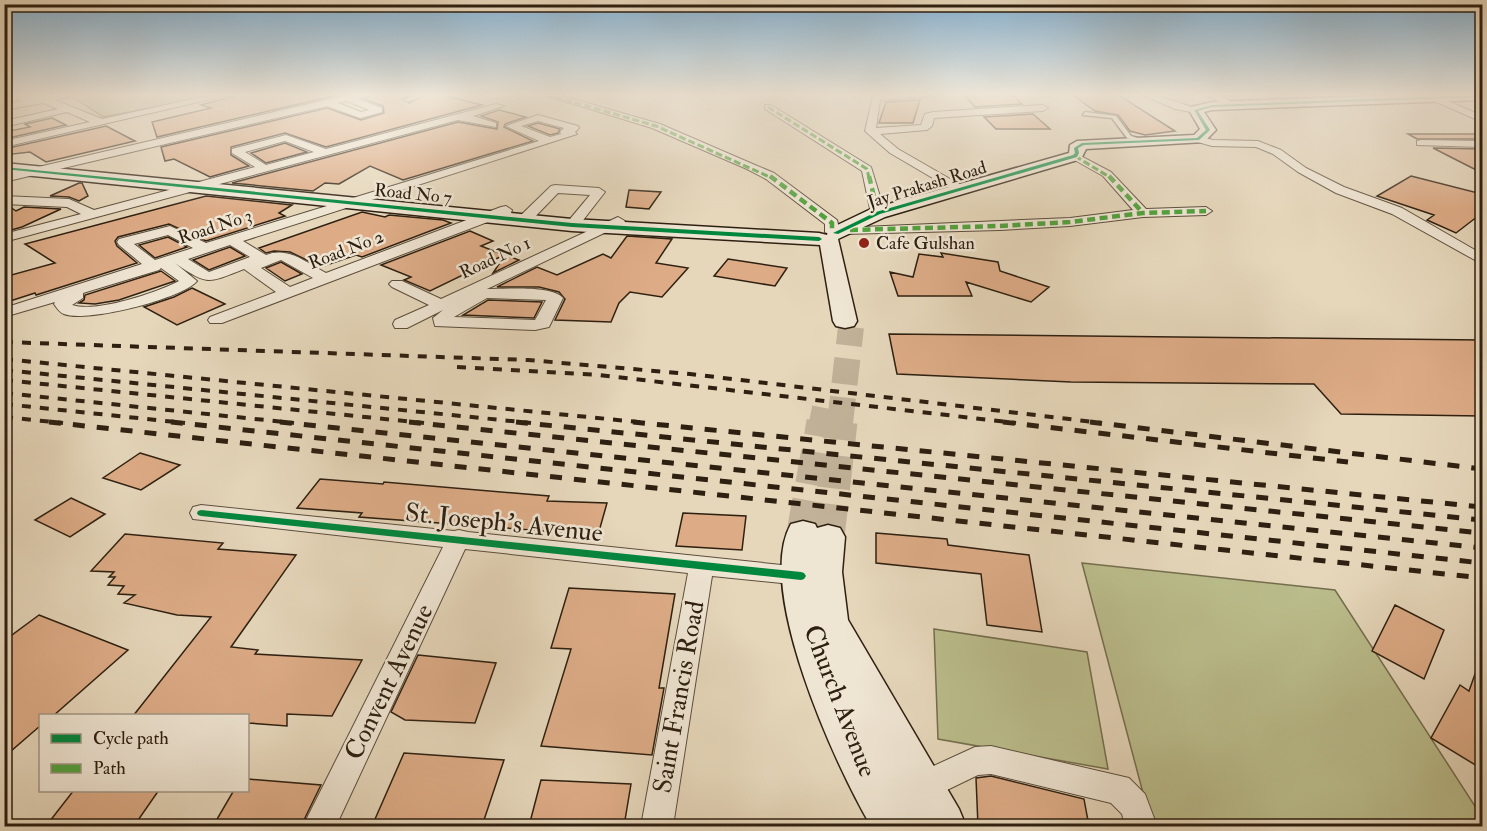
<svg xmlns="http://www.w3.org/2000/svg" width="1487" height="831" viewBox="0 0 1487 831" font-family="'IM FELL Double Pica',serif">
	<style>
		.green { fill: #bbbd8c; stroke: #746e4e; stroke-width: 1.5 }
		.building { fill: #ddac87; stroke: #2e2011; stroke-width: 1.5 }
		.lines { fill: none; stroke-linecap: round; stroke-linejoin: round }
		.secondary-tunnel-far1 { stroke: #c1b299; stroke-width: 26; stroke-dasharray: 26 13; stroke-linecap: butt }
		.secondary-tunnel { stroke: #c1b299; stroke-width: 33; stroke-dasharray: 33 16; stroke-linecap: butt }
		.lane-casing { stroke: #5c4e3c; stroke-width: 3 }
		.street-casing { stroke: #5c4e3c; stroke-width: 2 }
		.secondary-casing { stroke: #2e2011; stroke-width: 3 }
		.lane { fill: #efe5d3; fill-rule: evenodd }
		.street { fill: #efe5d3; fill-rule: evenodd }
		.secondary { fill: #efe5d3; fill-rule: evenodd }
		.rail-far1 { stroke: #2e2011; stroke-width: 4; stroke-dasharray: 9 9; stroke-linecap: butt }
		.rail { stroke: #2e2011; stroke-width: 5; stroke-dasharray: 12 12; stroke-linecap: butt }
		.quiet-far1 { stroke: #52a23f; stroke-width: 3; stroke-dasharray: 7 3; stroke-linecap: butt }
		.quiet { stroke: #52a23f; stroke-width: 4.5; stroke-dasharray: 8 4.5; stroke-linecap: butt }
		.cycleway-casing { stroke: #efe5d3; stroke-width: 3 }
		.cycleway { fill: #00873e; fill-rule: evenodd }
		.poi-dot { fill: #8f2418; stroke: #efe5d3; stroke-width: 2 }
		.labels { text-anchor: middle; dominant-baseline: central; stroke-width: 5; stroke-linejoin: round; paint-order: stroke }
		.far-street-label { font-size: 18px; fill: #2e2011; stroke: #efe5d3 }
		.far-poi-label { font-size: 18px; fill: #2e2011; stroke: #efe5d3; text-anchor: start }
		.near-street-label { font-size: 26px; fill: #2e2011; stroke: #efe5d3 }
	</style>
	<rect width="100%" height="100%" fill="#e6d7bb"/>
	<filter id="stains"><feTurbulence type="fractalNoise" baseFrequency=".00333" numOctaves="4"/><feColorMatrix values="0 0 0 0 .2 0 0 0 0 .09 0 0 0 0 .02 0 0 0 .5 -.17"/></filter>
	<radialGradient id="worn" r=".72"><stop offset=".6" stop-color="#630" stop-opacity="0"/><stop offset="1" stop-color="#630" stop-opacity=".3"/></radialGradient>
	<path class="green" d="M82,94H202L209,97L103,117L71,96Z
		M1082,563L1335,590L1482,817V826H1156L1143,793Z
		M934,629L1087,652L1108,769L938,739Z"/>
	<path class="building" d="M241,94H342L157,137L152,122L211,108L201,105Z
		M373,94H414L402,99L409,103L428,94H439L482,105L326,147L285,133L231,147V155L249,166L210,177L174,159L165,161L161,147L327,108L361,120L384,113L383,106L364,99Z
		M1071,94H1117L1175,131L1145,135L1130,131L1118,115L1095,111Z
		M965,96H1014L1022,104L975,107Z
		M920,100L913,123H879L886,102Z
		M499,110L526,117L505,124L504,127L533,141L403,180L370,166L339,184L325,183L313,191L232,183L458,122L497,129L498,122L481,116Z
		M1033,114L1050,129H996L984,117Z
		M52,118L66,125L4,139V132L30,127L25,124Z
		M538,123L560,129L558,133L550,135L528,126Z
		M106,126L135,141L46,162L30,152L4,155V149Z
		M1408,134H1482V139H1417Z
		M285,143L307,152L266,163L251,153Z
		M1433,148L1482,149V173Z
		M1411,176L1482,194V213L1456,233L1427,220L1434,215L1377,196Z
		M79,183H82L88,196L79,201L69,197L50,196Z
		M629,190L661,192L649,209L626,207Z
		M206,196L292,205L279,213L285,216L206,241L169,224L118,237L115,241L117,246L137,263L36,295L35,293L4,303V277L55,263L25,244Z
		M4,206L10,207L16,211L24,207L61,209L22,227L4,232Z
		M362,212L385,217L389,215L443,220L451,223L362,257L356,255L321,267L290,252L274,251L266,253L259,248Z
		M470,231L493,241L481,246L504,255L430,291L404,280L411,277L381,265Z
		M627,236L672,239L656,263L688,268L662,297L630,292L619,303L611,322L555,320L565,299L559,292L539,287H497L537,267L557,275L603,254L611,258Z
		M168,237L187,247L155,258L139,245Z
		M230,247L245,256L209,270L193,260Z
		M941,253L998,262L1000,271L1049,287L1031,302L966,282L972,296H898L890,272L913,277L919,254L943,257Z
		M505,255L519,260L493,273Z
		M728,259L787,268L775,286L714,276Z
		M281,262L302,274L285,281L266,268Z
		M161,271L175,281L119,300L95,304L79,303L84,300L85,295Z
		M192,288L225,304L177,325L144,307L174,297Z
		M488,300L542,302L534,318L463,315Z
		M889,334L1482,340V416L1341,414L1314,384L1071,382L897,374Z
		M140,453L180,465L141,490L103,478Z
		M320,479L383,484L384,482L549,496L547,501L607,503L598,535L359,517L362,513L297,508Z
		M71,498L105,514L70,537L35,520Z
		M683,513L746,516L742,550L676,546Z
		M876,533L947,539L948,545L1029,555L1042,632L987,625L981,574L876,563Z
		M125,534L223,543L218,549L296,555L231,647L258,650L255,654L362,660L332,716L287,714V726L248,723V716H133L211,617L177,615L124,603L135,595L118,594L124,586L108,585L115,577H109L114,572L91,571Z
		M569,588L675,594L659,688H664L652,755L541,746L571,649L551,648Z
		M1395,605L1444,630L1424,679L1372,651Z
		M39,615L128,650L53,716H40V726L4,757V641Z
		M418,655L496,663L475,723L405,720L391,712Z
		M1480,660L1482,661V769L1431,738L1460,685L1469,691Z
		M404,753L504,760L482,826H372Z
		M991,776L1084,799L1089,826H978L976,778Z
		M248,779L321,785L301,826H213L234,790H248Z
		M541,780L631,784L624,826H529Z
		M74,790H159L134,826H46Z"/>
	<g class="lines">
		<path class="secondary-tunnel-far1" d="M822,423L825,408
			M840,423L851,327"/>
		<path class="secondary-tunnel" d="M803,533L823,422
			M828,537L841,422"/>
		<g class="lane-casing">
			<path id="lane" d="M420,94H426L409,101L404,100Z
				M1085,112L1116,116L1131,136L1148,141L1145,143L1127,138L1112,118L1083,115Z"/>
		</g>
		<g class="street-casing">
			<path id="street" d="M60,94H80L55,100L102,119L216,94H233L4,147V141L90,122L67,112L4,127V121L58,109L43,103L4,110V104L22,101L17,98C23,95 50,96 60,94Z
				M371,94L358,99L382,108V112L360,118L327,106L4,182V175L347,95ZM347,101L369,110L361,112L338,103Z
				M541,94H556L660,124L755,165L774,173L837,220L839,228L1070,218L1133,210L1103,176L1071,158L1069,156L1075,153L1111,172L1146,209L1206,207L1212,211L1206,215L1143,217L1070,226L1000,230L844,234L839,232L832,236L825,232V224L766,179L747,169L652,128Z
				M892,94H931L926,97L880,100L876,128L921,125L925,114L933,112L1043,105L1048,108L1043,111L934,118L932,126L927,130L880,134L898,149L964,187L966,190L960,194L890,153L865,131L873,96Z
				M1140,94H1153L1201,110L1196,113L1175,109Z
				M1204,94H1216L1238,105L1230,107Z
				M1435,95L1482,116V122L1432,100L1430,98Z
				M496,104L504,106L473,116L496,123V127L458,120L4,242V234L81,214L67,207L4,204V196L69,199L94,210L255,167L232,153V149L286,135L326,149ZM285,141L314,152L266,165L245,152Z
				M765,105H771L871,167L885,213L883,216L878,217L871,213L862,171L765,109Z
				M538,115L578,126L579,128L575,132L577,134L243,241L266,255C288,246 307,263 326,273L501,207L506,206L512,210L511,213L222,323H210L208,320L210,317L276,292L244,269C208,283 208,286 175,263L197,281C182,299 86,323 64,314C59,312 57,308 54,304L55,302L4,317V308L142,264L119,245L117,242L119,239L170,226L206,243L539,141L506,126ZM538,121L564,128L560,132L561,134L550,137L521,126ZM168,235L193,248L155,260L134,244ZM230,245L250,257L209,272L188,259ZM281,260L313,278L290,287L261,268ZM161,268L179,281C156,293 96,313 72,305L83,298V293L159,270Z
				M1198,136L1213,140L1258,141L1281,150L1306,168L1344,187L1402,208L1482,254V264L1392,214L1336,193L1298,172L1273,154L1256,147L1212,146L1194,141V137Z
				M1421,140L1482,141V147L1417,145V141Z
				M555,185L599,188L605,192L577,228L572,229L565,225L590,195L558,193L529,223H519L517,220L519,217L551,186Z
				M618,217L625,221L623,224L487,289C505,289 552,285 563,298L549,327L535,330L435,326L433,318L443,310L407,328H395L393,324L395,320L429,305L392,287L389,284L392,281H402L441,299ZM487,298L546,300L535,320L454,317Z
				M201,505L454,531L459,530L468,532L801,567L810,569L813,576L810,583L801,585L712,576L673,826H641L688,573L465,549L336,826H303L443,547L193,519L190,513L193,507Z
				M991,746L1129,778L1145,794L1157,826H1125L1122,814L1111,803L991,774L978,775L916,805L905,801L900,790L905,779L975,747Z"/>
		</g>
		<g class="secondary-casing">
			<path id="secondary" d="M1428,94H1482V100L1212,110L1204,112L1216,130L1204,142L1086,149L1081,159L885,217L838,239L857,321L854,326L845,328L836,326L833,321L820,245L572,231L4,173V163L572,219L819,233L827,235L829,229L871,209L1069,153L1070,145L1077,141L1194,135L1200,129L1189,110L1191,107L1212,102Z
				M803,521L815,524L817,528L828,525L840,528L845,537L842,572L848,620L959,809L966,826H871C836,767 754,588 791,524Z"/>
		</g>
		<use href="#lane" class="lane"/>
		<use href="#street" class="street"/>
		<use href="#secondary" class="secondary"/>
		<path class="rail-far1" d="M4,342L528,360L690,374L1102,423
			M4,359L648,423
			M457,367L599,375L1016,423
			M4,370L531,423
			M4,380L424,423
			M4,393L294,423
			M4,404L185,423
			M4,417L63,423"/>
		<path class="rail" d="M49,422L1482,578
			M171,422L1482,563
			M280,422L1482,548
			M409,422L1482,533
			M516,422L1482,520
			M633,422L1482,507
			M1003,422L1348,462
			M1090,422L1482,469"/>
		<path class="quiet-far1" d="M546,94L656,126L772,178
			M768,107L867,169L869,178
			M1075,156L1111,178"/>
		<path class="quiet" d="M770,176L832,223V232
			M869,176L878,213
			M1109,176L1143,213
			M850,230L1000,226L1070,222L1143,213L1206,211"/>
		<g class="cycleway-casing">
			<path id="cycleway" d="M1482,95V97L1212,107L1198,111L1210,130L1199,140L1084,145L1078,148L1079,153L1077,157L880,214L838,234L833,233L876,212L1073,155L1075,153L1074,148L1082,143L1197,138L1206,130L1194,110L1212,105Z
				M4,167L572,223L819,237L822,239L819,241L572,227L4,169Z
				M201,510L801,572L804,573L806,576L804,579L801,580L201,516L198,515L197,513L198,511Z"/>
		</g>
		<use href="#cycleway" class="cycleway"/>
	</g>
	<linearGradient id="sky" x2="0" y2="1"><stop stop-color="#89b5d5"/><stop offset="0.45" stop-color="#f4ede0"/><stop offset="1" stop-color="#f4ede0" stop-opacity="0"/></linearGradient>
	<rect width="1487" height="210" fill="url(#sky)"/>
	<circle class="poi-dot" cx="864" cy="243" r="6"/>
	<g class="labels">
		<g class="far-street-label">
			<text transform="translate(927 185) rotate(-17)">Jay Prakash Road</text>
			<text transform="translate(413 194) rotate(6)">Road No 7</text>
			<text transform="translate(215 227) rotate(-18)">Road No 3</text>
			<text transform="translate(346 250) rotate(-21)">Road No 2</text>
			<text transform="translate(495 258) rotate(-25)">Road No 1</text>
		</g>
		<g class="far-poi-label">
			<text x="876" y="243">Cafe Gulshan</text>
		</g>
		<g class="near-street-label">
			<text transform="translate(504 523) rotate(6)">St. Joseph's Avenue</text>
			<text transform="translate(389 682) rotate(-64)">Convent Avenue</text>
			<text transform="translate(679 697) rotate(-80)">Saint Francis Road</text>
			<text transform="translate(840 701) rotate(69)">Church Avenue</text>
		</g>
	</g>
	<rect width="1487" height="831" fill="none" stroke="#e6d7bb" stroke-width="24"/>
	<rect x="6" y="6" width="1475" height="819" fill="none" stroke="#2e2011" stroke-width="3"/>
	<rect x="12" y="12" width="1463" height="807" fill="none" stroke="#2e2011" stroke-width="1.5"/>
	<rect x="39" y="714" width="210" height="78" fill="#efe5d3" stroke="#a29685" stroke-width="1.5"/>
	<rect x="51" y="734" width="30" height="9" fill="#00873e" stroke="#a29685" stroke-width="1.5"/>
	<text x="93" y="744" font-size="18" fill="#2e2011">Cycle path</text>
	<rect x="51" y="764" width="30" height="9" fill="#52a23f" stroke="#a29685" stroke-width="1.5"/>
	<text x="93" y="774" font-size="18" fill="#2e2011">Path</text>
	<rect width="100%" height="100%" filter="url(#stains)"/>
	<rect width="100%" height="100%" fill="url(#worn)"/>
</svg>
